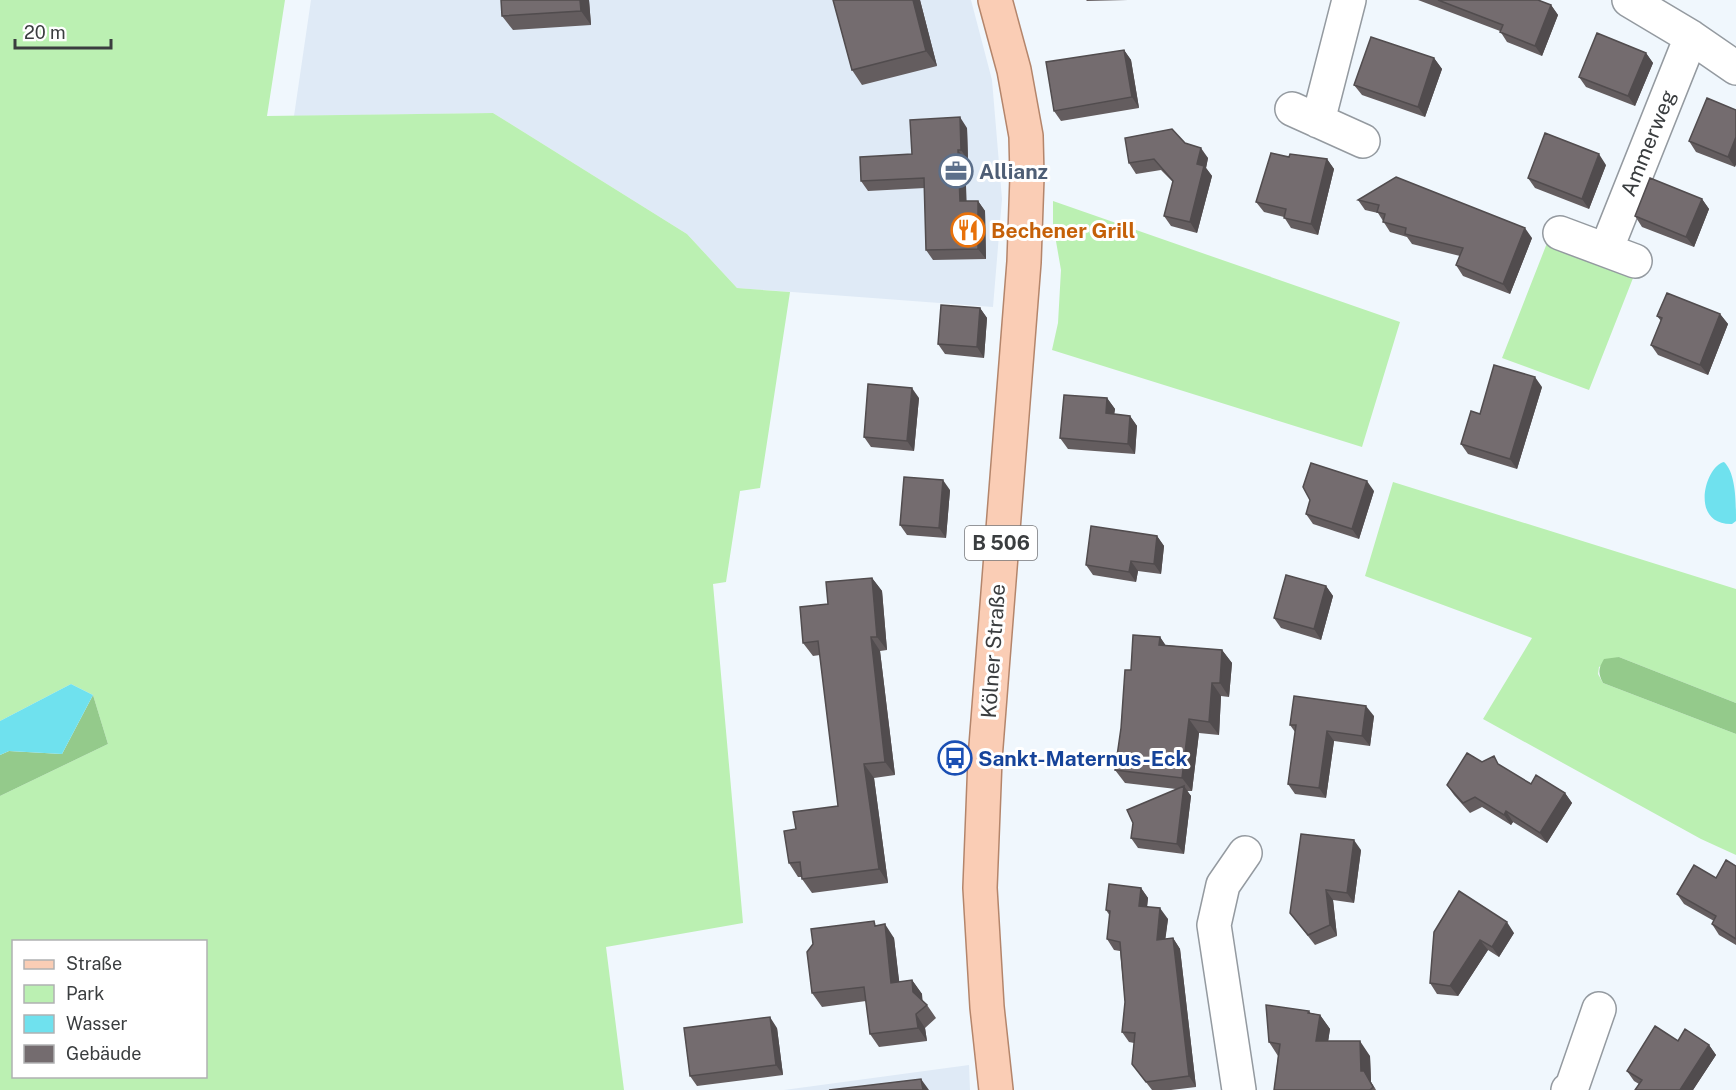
<svg xmlns="http://www.w3.org/2000/svg" width="1736" height="1090" viewBox="0 0 1736 1090" font-family="'Public Sans',sans-serif">
	<style>
		.built { fill: #dfeaf6 }
		.green { fill: #bbf0b2; fill-rule: evenodd }
		.forest { fill: #94ca8b }
		.water { fill: #6fe1ee }
		.lines { fill: none; stroke-linecap: round; stroke-linejoin: round }
		.minor-casing { stroke: #949aa0; stroke-width: 36 }
		.primary-casing { stroke: #b4856b; stroke-width: 36 }
		.minor { stroke: #fff; stroke-width: 33 }
		.primary { stroke: #facdb5; stroke-width: 33 }
		.wall { fill: #645d5f }
		.shaded-wall { fill: #514c4e }
		.building { fill: #746c6f; stroke: #514c4e; stroke-width: 1.5 }
		.labels { text-anchor: middle; dominant-baseline: central; stroke-width: 6; stroke-linejoin: round; paint-order: stroke }
		.shield { fill: #fff; stroke: #757779; stroke-width: 1.5 }
		.shield-label { font-size: 20px; font-weight: bold; fill: #3a3d3f }
		.street-label { font-size: 21px; fill: #3a3d3f; stroke: #fff }
		.service-label { font-size: 21px; font-weight: bold; fill: #4e5e75; stroke: #fff; text-anchor: start }
		.food-label { font-size: 21px; font-weight: bold; fill: #c56008; stroke: #fff; text-anchor: start }
		.transit-label { font-size: 21px; font-weight: bold; fill: #164399; stroke: #fff; text-anchor: start }
	</style>
	<rect width="100%" height="100%" fill="#f0f7fd"/>
	<path class="built" d="M311,0H971L992,80L1002,199L993,307L737,288L687,234L493,113L294,116Z
		M969,1065L970,1090H784Z"/>
	<path class="green" d="M0,0H285L267,116L493,113L687,234L737,288L790,292L760,488L740,491L726,582L713,584L743,923L606,947L624,1090H0V796L108,744L93,695L71,684L0,721ZM14,942H206V1076H14Z
		M1053,201L1400,322L1362,447L1052,350L1058,323L1061,270L1053,224Z
		M1549,238L1635,273L1589,390L1502,358Z
		M1393,482L1736,589V703L1619,657L1599,667L1598,674L1603,683L1736,734V855L1701,839L1483,719L1532,638L1365,576Z"/>
	<path class="forest" d="M1619,657L1736,703V734L1603,683C1598,673 1598,669 1604,659Z
		M93,695L108,744L0,796V755L9,751L62,754Z"/>
	<path class="water" d="M1724,462C1736,473 1736,502 1736,521L1732,524C1689,525 1705,466 1724,462Z
		M71,684L93,695L62,754L9,751L0,755V721Z"/>
	<g class="lines">
		<g class="minor-casing">
			<path id="minor" d="M1629,0L1691,37L1736,68
				M1292,109L1363,141
				M1318,121L1349,0
				M1560,233L1635,261
				M1606,250L1691,37
				M1239,1090L1214,925L1223,885L1245,853
				M1568,1090L1572,1087L1599,1009"/>
		</g>
		<g class="primary-casing">
			<path id="primary" d="M995,0L1014,70L1026,136L1027,177L1024,262L985,759L980,888L987,1007L996,1090"/>
		</g>
		<use href="#minor" class="minor"/>
		<use href="#primary" class="primary"/>
	</g>
	<path class="wall" d="M501,0H589L591,25L513,30L502,16Z
		M833,0H920L937,66L862,85L852,70Z
		M1086,0H1128L1087,1Z
		M1418,0H1538L1551,5L1558,15L1542,56L1507,42L1500,31Z
		M1124,50L1131,60L1139,108L1061,121L1054,111Z
		M1646,53L1653,63L1635,106L1586,87L1579,77Z
		M1434,58L1442,69L1425,117L1362,95L1354,85Z
		M1736,110L1735,167L1696,152L1689,141Z
		M967,128L968,160H965L966,201H978L985,211L986,259L933,260L926,250L925,188L868,191L861,181Z
		M1185,143L1208,158L1206,168L1212,176L1197,233L1171,226L1164,216L1173,182L1161,170L1136,174L1129,163Z
		M1289,157L1327,159L1334,169L1318,235L1291,228L1284,217L1264,212L1256,202Z
		M1606,165L1589,209L1535,188L1528,178Z
		M1702,199L1709,209L1694,247L1642,227L1635,216Z
		M1358,200L1532,238L1510,294L1463,276L1456,265L1460,256L1412,244L1407,237L1390,232L1378,213L1365,210Z
		M980,308L987,318L984,358L945,354L938,344Z
		M1720,314L1728,324L1708,375L1658,355L1651,345L1661,321L1657,316Z
		M1542,387L1517,469L1468,454L1461,444L1480,414Z
		M919,398L914,451L871,447L864,437Z
		M1107,398L1115,409L1114,414L1130,416L1137,426L1135,454L1068,449L1060,438Z
		M950,490L946,538L907,535L900,525Z
		M1374,491L1359,539L1313,524L1306,514Z
		M1157,536L1164,546L1161,574L1138,571L1136,582L1093,575L1086,565Z
		M872,578L882,591L887,650L880,651L895,775L874,778L888,883L812,893L802,879V877H798L789,863L796,829L838,806L820,655L813,656L803,643Z
		M1326,586L1333,596L1321,640L1281,628L1274,618Z
		M1160,637L1165,645L1222,650L1232,663L1229,697L1221,696L1219,735L1199,733L1192,791H1187L1191,796L1184,854L1138,848L1131,838L1133,823L1176,789L1125,783L1115,770L1131,670Z
		M1374,716L1370,746L1334,741L1326,798L1295,794L1288,784L1295,732L1290,725Z
		M1501,766L1531,784L1565,793L1572,803L1547,843L1513,822L1511,825L1482,807L1470,813L1454,795L1447,785Z
		M1361,850L1354,903L1333,900L1337,936L1315,945L1290,913Z
		M1736,866V945L1719,935L1712,924L1714,921L1684,904L1677,894L1716,878Z
		M1141,888L1148,898L1147,907L1168,919L1165,939L1173,938L1180,949L1196,1087L1171,1090H1152L1132,1064L1134,1043L1129,1042L1122,1032L1125,1002L1120,951L1114,950L1107,939L1110,916L1106,910Z
		M877,925L894,938L899,982L912,980L922,994V1000L927,1005L936,1018L925,1028L927,1041L879,1047L870,1034L866,1001L822,1007L812,993Z
		M1434,932L1514,933L1499,957L1488,950L1458,996L1437,994L1430,983Z
		M1310,1013L1320,1015L1330,1029L1328,1041L1370,1056L1371,1082L1376,1090H1274L1278,1056L1269,1042Z
		M777,1028L783,1075L697,1086L690,1076Z
		M1678,1041L1709,1045L1716,1055L1693,1090H1635L1639,1084L1634,1081L1627,1071Z"/>
	<path class="shaded-wall" d="M580,0H589L591,25L581,11Z
		M913,0H920L937,66L926,51Z
		M1551,5L1558,15L1542,56L1535,46Z
		M1124,50L1131,60L1139,108L1132,97Z
		M1646,53L1653,63L1635,106L1628,96Z
		M1434,58L1442,69L1425,117L1418,107Z
		M960,117L967,128L968,160L961,150Z
		M1736,137V165L1735,167L1728,157Z
		M1201,148L1208,158L1206,168L1212,176L1197,233L1190,222L1197,164Z
		M958,150L965,160L967,211L960,201Z
		M1599,154L1606,165L1589,209L1582,199Z
		M1327,159L1334,169L1318,235L1311,224Z
		M1702,199L1709,209L1694,247L1686,237Z
		M978,201L985,211L986,259L978,249Z
		M1525,228L1532,238L1510,294L1503,284Z
		M980,308L987,318L984,358L977,347Z
		M1720,314L1728,324L1708,375L1700,365Z
		M1535,377L1542,387L1517,469L1510,459Z
		M912,388L919,398L914,451L907,441Z
		M1107,398L1115,409L1113,423L1106,413Z
		M1130,416L1137,426L1135,454L1128,444Z
		M943,480L950,490L946,538L939,528Z
		M1367,481L1374,491L1359,539L1352,529Z
		M1157,536L1164,546L1161,574L1154,564Z
		M1131,561L1138,571L1136,582L1129,572Z
		M872,578L882,591L887,650L877,637Z
		M1326,586L1333,596L1321,640L1314,629Z
		M871,637L880,651L895,775L885,762Z
		M1160,637L1169,650L1159,645Z
		M1222,650L1232,663L1229,697L1220,683Z
		M1212,683L1221,696L1219,735L1209,722Z
		M1366,706L1374,716L1370,746L1362,736Z
		M1189,719L1199,733L1192,791L1182,778Z
		M1327,731L1334,741L1326,798L1319,788Z
		M864,764L874,778L888,883L879,869Z
		M1184,786L1191,796L1184,854L1177,844Z
		M1565,793L1572,803L1547,843L1540,833Z
		M1506,811L1513,822L1511,825L1504,815Z
		M1354,840L1361,850L1354,903L1347,893Z
		M1141,888L1148,898L1146,916L1139,906Z
		M1326,890L1333,900L1337,936L1330,925Z
		M1160,908L1168,919L1164,950L1157,940Z
		M1507,922L1514,933L1499,957L1492,947Z
		M885,924L894,938L901,996L891,983Z
		M1173,938L1180,949L1196,1087L1189,1076Z
		M1480,940L1488,950L1458,996L1450,986Z
		M912,980L922,994L923,1005L913,992Z
		M1309,1011L1318,1024L1320,1015L1330,1029L1326,1056L1316,1041L1308,1013Z
		M916,1014L925,1028L927,1041L918,1028Z
		M770,1017L777,1028L783,1075L776,1065Z
		M1360,1041L1370,1056L1371,1082L1376,1090L1361,1071Z
		M1709,1045L1716,1055L1693,1090H1680Z
		M921,1079L929,1090H923Z"/>
	<path class="building" d="M501,0H580L581,11L502,16Z
		M833,0H913L926,51L852,70Z
		M1438,0H1538L1551,5L1535,46L1500,32L1503,25Z
		M1597,33L1646,53L1628,96L1579,77Z
		M1371,37L1434,58L1418,107L1354,85Z
		M1124,50L1132,97L1054,111L1046,62Z
		M1707,98L1736,110V137L1728,157L1689,141Z
		M960,117L961,150H958L960,201H978V249L926,250L924,178L861,181L860,157L912,154L910,120Z
		M1172,129L1185,143L1201,148L1197,164L1204,166L1190,222L1164,216L1173,181L1154,159L1129,163L1125,138Z
		M1545,133L1599,154L1582,199L1528,178Z
		M1271,153L1289,157L1290,154L1327,159L1311,224L1284,218L1286,209L1256,202Z
		M1396,177L1525,228L1503,284L1456,265L1463,248L1405,234L1406,228L1383,222L1385,214L1377,212L1379,205L1358,200Z
		M1650,178L1702,199L1686,237L1635,216Z
		M1667,293L1720,314L1700,365L1651,345L1662,318L1657,316Z
		M941,305L980,308L977,347L938,344Z
		M1494,365L1535,377L1510,459L1461,444L1471,411L1480,414Z
		M868,384L912,388L907,441L864,437Z
		M1064,395L1107,398L1106,413L1130,416L1128,444L1060,438Z
		M1311,463L1367,481L1352,529L1306,514L1310,500L1303,487Z
		M904,477L943,480L939,528L900,525Z
		M1091,526L1157,536L1154,564L1131,561L1129,572L1086,565Z
		M1286,575L1326,586L1314,629L1274,618Z
		M872,578L877,637H871L885,762L864,764L879,869L802,879L800,862L789,863L784,831L796,829L793,812L838,806L818,641L803,643L800,607L828,604L826,582Z
		M1133,635L1160,637L1159,645L1222,650L1220,683H1212L1209,722L1189,719L1182,778L1115,770L1121,728L1125,670H1131Z
		M1294,696L1366,706L1362,736L1327,731L1319,788L1288,784L1296,725H1290Z
		M1467,753L1482,762L1494,756L1498,764L1531,784L1536,775L1565,793L1540,833L1506,811L1504,815L1475,797L1463,803L1447,785Z
		M1184,786L1177,844L1131,838L1133,823L1127,810Z
		M1301,834L1354,840L1347,893L1326,890L1330,925L1308,935L1290,913Z
		M1726,860L1736,866V939L1712,924L1716,916L1677,894L1694,865L1716,878Z
		M1109,884L1141,888L1139,906L1160,908L1157,940L1173,938L1189,1076L1146,1082L1132,1064L1135,1033L1122,1032L1125,1002L1120,942L1107,939L1110,911L1106,910Z
		M1459,891L1507,922L1492,947L1480,940L1450,986L1430,983L1434,932Z
		M874,921L875,926L885,924L891,983L912,980L913,992L927,1005L916,1014L918,1028L870,1034L864,987L812,993L807,952L813,944L811,929Z
		M1266,1005L1309,1011L1308,1013L1320,1015L1316,1041H1360L1361,1071H1364L1373,1087L1370,1090H1274L1280,1044L1269,1042Z
		M770,1017L776,1065L690,1076L684,1028Z
		M1655,1026L1678,1041L1685,1029L1709,1045L1680,1090H1635L1642,1080L1627,1071Z
		M921,1079L923,1090H829Z"/>
	<defs>
		<g id="office-ring" transform="scale(1.725)"><circle r="9.5" fill="#fff" stroke="#5c6f8a" stroke-width="1.5"/><path d="M-6-3h4V-5.5h4V-3h4V5H-6ZM-1-4.5V-3h2v-1.5ZM-6 0V1H6V0Z" fill="#5c6f8a"/></g>
		<g id="restaurant-ring" transform="scale(1.725)"><circle r="9.5" fill="#fff" stroke="#e8710a" stroke-width="1.5"/><path d="M-5-6h1v4h1v-4h1v4h1v-4h1v5L-1.5 .5V6h-2V.5L-5-1ZM5-6V6H3V1.5H1.5Q1.5-4 5-6Z" fill="#e8710a"/></g>
		<g id="bus-ring" transform="scale(1.725)"><circle r="9.5" fill="#fff" stroke="#1a4fb4" stroke-width="1.5"/><path d="M-5-6H5V4H4V6H2V4H-2V6H-4V4H-5ZM-3.5-4V0h7V-4ZM-3.5 1.2v1.5H-2V1.2ZM2 1.2v1.5H3.5V1.2Z" fill="#1a4fb4"/></g>
	</defs>
	<g fill-rule="evenodd">
		<use href="#office-ring" x="956" y="171"/>
		<use href="#restaurant-ring" x="968" y="230"/>
		<use href="#bus-ring" x="955" y="758"/>
	</g>
	<g class="labels">
		<rect class="shield" x="965" y="526" width="72" height="34" rx="4.5"/>
		<g class="shield-label">
			<text x="1001" y="543">B 506</text>
		</g>
		<g class="street-label">
			<text transform="translate(1648 143) rotate(-68)">Ammerweg</text>
			<text transform="translate(993 651) rotate(-86)">Kölner Straße</text>
		</g>
		<g class="service-label">
			<text x="979" y="171">Allianz</text>
		</g>
		<g class="food-label">
			<text x="991" y="230">Bechener Grill</text>
		</g>
		<g class="transit-label">
			<text x="978" y="758">Sankt-Maternus-Eck</text>
		</g>
	</g>
	<rect x="12" y="940" width="195" height="138" fill="#ffffff" stroke="#b0b1b2" stroke-width="1.5"/>
	<rect x="24" y="960" width="30" height="9" fill="#facdb5" stroke="#b0b1b2" stroke-width="1.5"/>
	<text x="66" y="970" font-size="18" fill="#3a3d3f">Straße</text>
	<rect x="24" y="985" width="30" height="18" fill="#bbf0b2" stroke="#b0b1b2" stroke-width="1.5"/>
	<text x="66" y="1000" font-size="18" fill="#3a3d3f">Park</text>
	<rect x="24" y="1015" width="30" height="18" fill="#6fe1ee" stroke="#b0b1b2" stroke-width="1.5"/>
	<text x="66" y="1030" font-size="18" fill="#3a3d3f">Wasser</text>
	<rect x="24" y="1045" width="30" height="18" fill="#746c6f" stroke="#b0b1b2" stroke-width="1.5"/>
	<text x="66" y="1060" font-size="18" fill="#3a3d3f">Gebäude</text>
	<path d="M15 39v9h96v-9" fill="none" stroke="#3a3d3f" stroke-width="3"/>
	<text x="24" y="39" font-size="18" fill="#3a3d3f" stroke="#ffffff" stroke-width="4.5" paint-order="stroke">20 m</text>
</svg>
